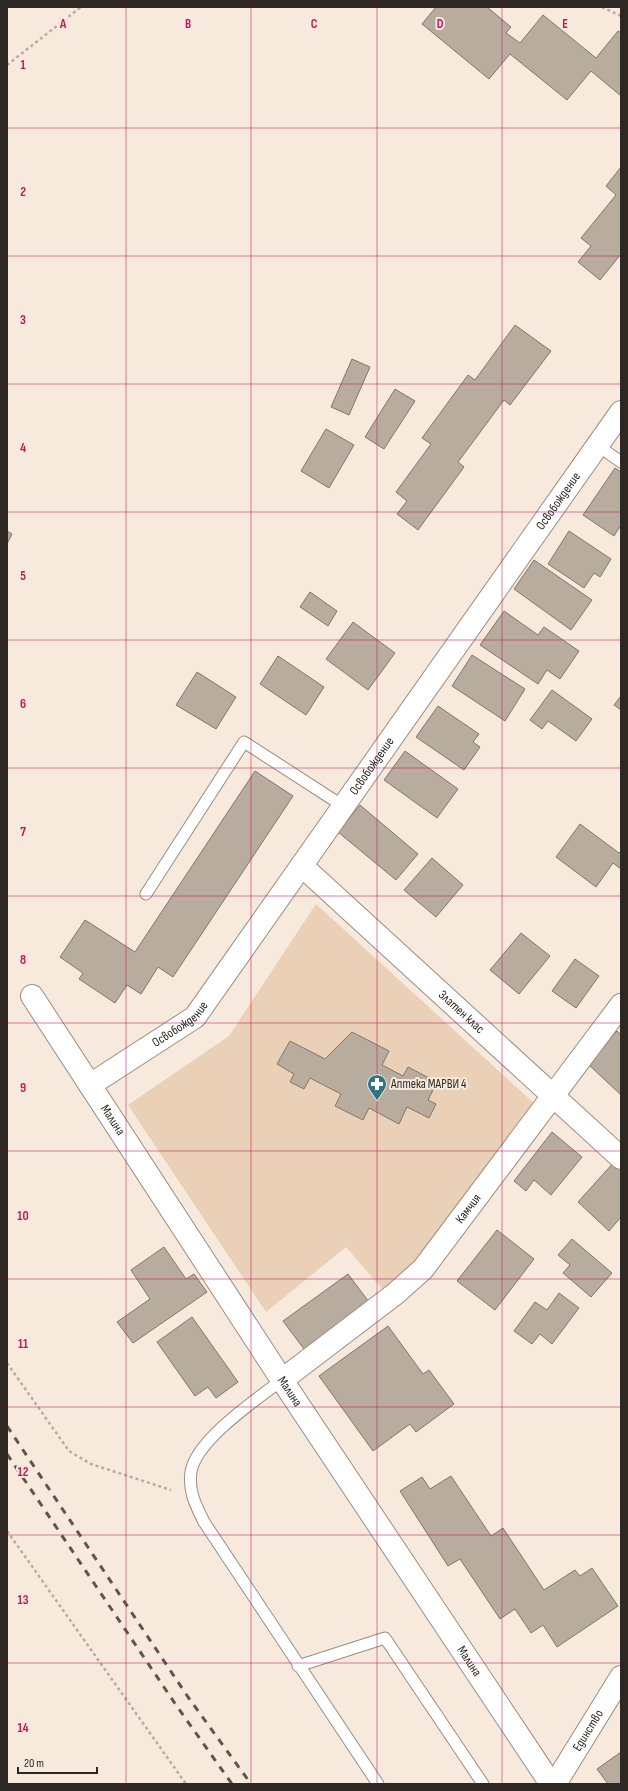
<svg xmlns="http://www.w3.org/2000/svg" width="628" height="1791" viewBox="0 0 628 1791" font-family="'Sofia Sans Condensed',sans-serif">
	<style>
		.green { fill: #e9d0b7 }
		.building { fill: #b8ac9f; stroke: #82766a }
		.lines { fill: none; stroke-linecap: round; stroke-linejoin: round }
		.lane-casing { stroke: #9a8e81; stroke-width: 13 }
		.street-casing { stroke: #9a8e81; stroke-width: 24 }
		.path { stroke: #b7aca1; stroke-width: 2.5; stroke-dasharray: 3 3; stroke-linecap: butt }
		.lane { stroke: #fff; stroke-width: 11 }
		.street { stroke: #fff; stroke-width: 22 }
		.rail { stroke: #5d564f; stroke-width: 3; stroke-dasharray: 7 7; stroke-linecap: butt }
		.grid { fill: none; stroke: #c2185b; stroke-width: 1; stroke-opacity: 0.55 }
		.labels { text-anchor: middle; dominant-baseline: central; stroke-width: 4; stroke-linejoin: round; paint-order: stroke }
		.street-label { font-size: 13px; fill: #2d2823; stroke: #f7eadc }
		.poi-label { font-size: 13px; fill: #2d2823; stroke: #f7eadc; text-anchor: start }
		.grid-label { font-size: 13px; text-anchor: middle; font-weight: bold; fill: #c2185b; stroke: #f7eadc; stroke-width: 4; stroke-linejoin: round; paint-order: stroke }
	</style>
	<rect width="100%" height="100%" fill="#f7eadc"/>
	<path class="green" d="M316,904L536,1105L414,1265L383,1290L346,1247L266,1312L128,1105L229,1036Z"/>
	<path class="building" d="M436,7H487L511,27L506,33L520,43L543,15L596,58L618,31L621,33V96L591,71L567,100L510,54L489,79L422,24Z
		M621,167V254L600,280L578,262L591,246L581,238L616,195L606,186Z
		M515,325L551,351L510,405L504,400L458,462L464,467L418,530L397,514L407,501L396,492L431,444L422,438L468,375L475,380Z
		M352,359L370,367L349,415L331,407Z
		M395,389L415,401L384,449L365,437Z
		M326,429L354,445L329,488L301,471Z
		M615,468L621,472V525L614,536L583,515Z
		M7,531L12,534L7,544Z
		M569,531L611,559L600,577L594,573L584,588L548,564Z
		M534,560L592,600L571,630L514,589Z
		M310,592L337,611L328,626L300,607Z
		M504,611L538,635L544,627L579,651L560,679L547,670L538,684L480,645Z
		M353,622L395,653L368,690L326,659Z
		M472,655L525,689L505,721L452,686Z
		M278,656L324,687L306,715L260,684Z
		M197,672L236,697L216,729L176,705Z
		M552,690L592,719L576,741L548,721L542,729L530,720Z
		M621,696V710L614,705Z
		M438,706L479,734L473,742L480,747L464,770L416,737Z
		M405,751L458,789L437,818L384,780Z
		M255,771L293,796L173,977L158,967L141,994L127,985L115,1003L79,979L83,973L60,957L85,920L135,952Z
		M360,805L418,854L396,880L338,832Z
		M580,824L619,853L621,851V869L613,863L596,887L556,857Z
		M432,858L463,885L436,917L404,890Z
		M521,933L550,956L519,994L490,970Z
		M575,959L599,976L576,1008L552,991Z
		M617,1031L621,1035V1095L587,1063Z
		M352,1032L389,1051L382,1065L403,1076L408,1067L437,1082L428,1100L436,1104L429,1118L407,1107L399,1124L369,1108L363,1120L335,1106L341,1094L310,1078L304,1089L290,1082L294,1074L277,1064L290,1041L325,1059Z
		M552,1132L582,1157L551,1195L534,1180L526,1191L514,1181Z
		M615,1161L621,1166V1217L609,1231L578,1202Z
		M497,1230L534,1259L495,1310L457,1281Z
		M572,1239L612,1273L591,1297L563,1273L570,1265L558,1255Z
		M164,1247L186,1279L194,1274L207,1292L133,1343L117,1322L150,1299L131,1270Z
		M348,1274L369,1302L304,1349L283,1321Z
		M559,1293L579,1308L552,1344L540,1334L532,1344L514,1331L535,1302L547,1310Z
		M192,1317L238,1382L216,1398L208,1387L195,1396L157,1342Z
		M388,1326L423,1374L429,1370L454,1404L416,1432L410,1424L373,1451L319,1376Z
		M451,1476L491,1536L503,1528L544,1590L575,1570L580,1576L592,1568L618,1606L557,1647L543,1625L531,1633L515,1609L500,1619L460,1559L448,1566L400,1491L422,1477L430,1489Z
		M621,1752V1784H608L597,1769Z"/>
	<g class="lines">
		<g class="lane-casing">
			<path id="lane" d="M597,445L621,462
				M146,894L244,742L343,806
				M282,1380C257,1399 196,1440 191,1472C188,1491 196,1506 204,1522L378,1784
				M298,1666L385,1638L483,1784"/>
		</g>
		<g class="street-casing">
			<g id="street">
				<path id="s1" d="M302,866L621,1158"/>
				<path id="s2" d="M32,996L282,1380L551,1784"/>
				<path id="s3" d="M90,1085L195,1017L621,412"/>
				<path id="s4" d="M282,1380L395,1294L423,1269L621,1005"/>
				<path id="s5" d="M555,1784L621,1677"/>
			</g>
		</g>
		<path class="path" d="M602,7L621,16
			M7,65L81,7
			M7,1363L69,1451L91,1464L171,1490
			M7,1531L186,1784"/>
		<use href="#lane" class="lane"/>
		<use href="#street" class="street"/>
		<path class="rail" d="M7,1426L188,1697L251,1784
			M7,1454L176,1705L232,1784"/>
	</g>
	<path class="grid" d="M126,7V1784M251,7V1784M377,7V1784M502,7V1784M7,128H621M7,256H621M7,384H621M7,512H621M7,640H621M7,768H621M7,896H621M7,1023H621M7,1151H621M7,1279H621M7,1407H621M7,1535H621M7,1663H621"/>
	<defs>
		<g id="pharmacy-pin" transform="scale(1)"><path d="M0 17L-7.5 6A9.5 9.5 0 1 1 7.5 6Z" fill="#317485" stroke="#f7eadc"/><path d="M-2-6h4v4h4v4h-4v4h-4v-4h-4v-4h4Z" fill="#fff"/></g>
	</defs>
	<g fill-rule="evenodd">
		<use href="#pharmacy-pin" x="377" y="1084"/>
	</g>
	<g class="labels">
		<g class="street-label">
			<text stroke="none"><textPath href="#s3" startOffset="756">Освобождение</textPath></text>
			<text stroke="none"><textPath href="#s3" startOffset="432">Освобождение</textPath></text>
			<text stroke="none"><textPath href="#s1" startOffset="216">Златен клас</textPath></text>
			<text stroke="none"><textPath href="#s3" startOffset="109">Освобождение</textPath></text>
			<text stroke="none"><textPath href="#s2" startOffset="148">Малина</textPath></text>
			<text stroke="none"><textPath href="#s4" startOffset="255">Камчия</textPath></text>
			<text stroke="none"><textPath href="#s2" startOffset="472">Малина</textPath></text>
			<text stroke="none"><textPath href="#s2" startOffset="796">Малина</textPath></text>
			<text stroke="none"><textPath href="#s5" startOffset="63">Единство</textPath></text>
		</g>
		<g class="poi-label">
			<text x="391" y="1084">Аптека МАРВИ 4</text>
		</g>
	</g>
	<g class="grid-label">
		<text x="63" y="28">A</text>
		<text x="188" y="28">B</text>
		<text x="314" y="28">C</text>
		<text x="440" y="28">D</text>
		<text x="565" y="28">E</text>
		<text x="23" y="69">1</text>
		<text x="23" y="196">2</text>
		<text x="23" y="324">3</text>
		<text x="23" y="452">4</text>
		<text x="23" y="580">5</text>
		<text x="23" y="708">6</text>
		<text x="23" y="836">7</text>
		<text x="23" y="964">8</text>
		<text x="23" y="1092">9</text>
		<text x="23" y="1220">10</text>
		<text x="23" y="1348">11</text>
		<text x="23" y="1476">12</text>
		<text x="23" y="1604">13</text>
		<text x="23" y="1732">14</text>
	</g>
	<rect width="628" height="1791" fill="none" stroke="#2d2823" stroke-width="16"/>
	<path d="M18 1767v6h79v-6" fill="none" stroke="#2d2823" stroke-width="2"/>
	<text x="24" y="1767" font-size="12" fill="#2d2823" stroke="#f7eadc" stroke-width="3" paint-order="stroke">20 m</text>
</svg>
